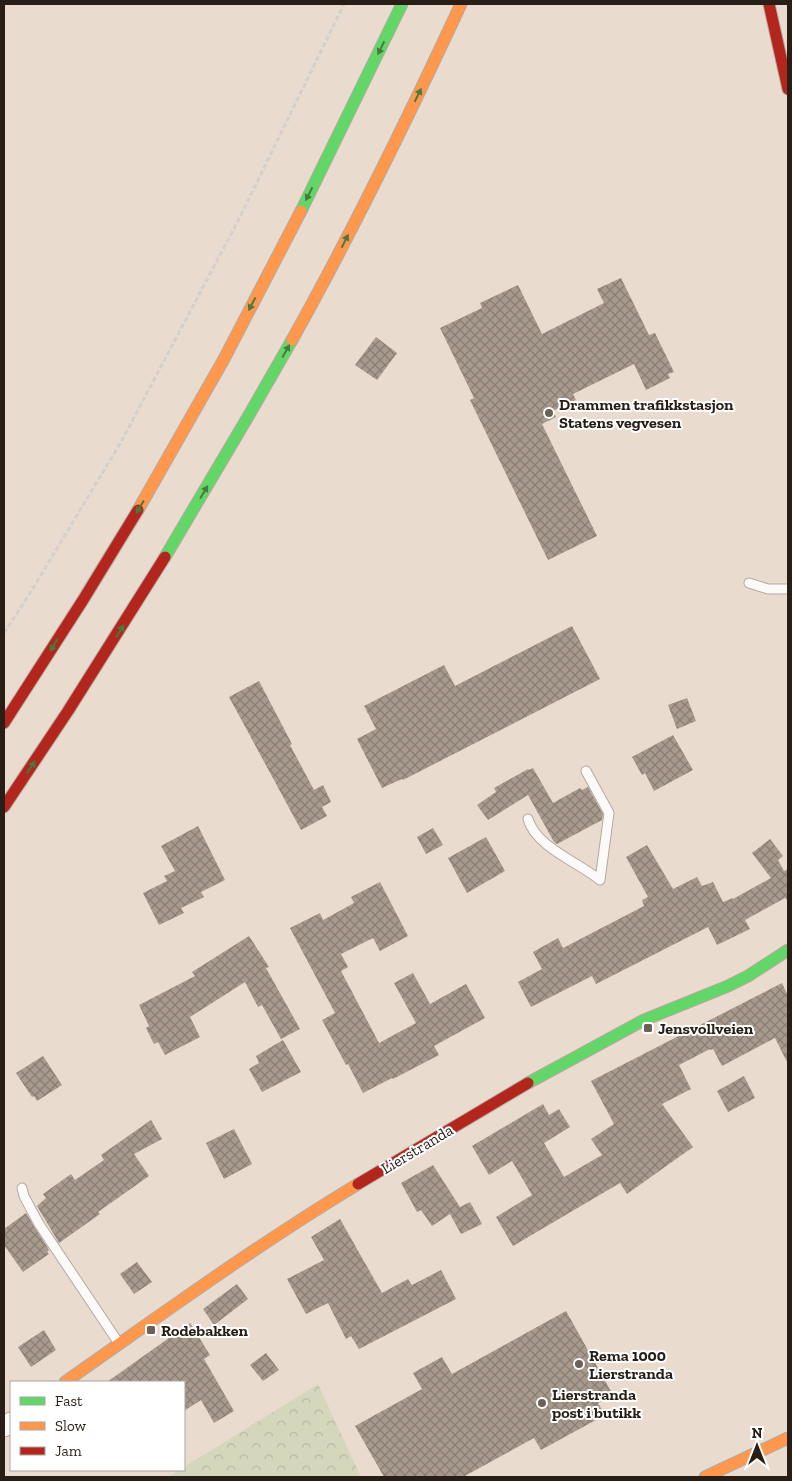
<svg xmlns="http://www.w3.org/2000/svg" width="792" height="1481" viewBox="0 0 792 1481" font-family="'Zilla Slab',serif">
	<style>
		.park { fill: url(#park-crowns) }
		.building { fill: url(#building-cross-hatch) }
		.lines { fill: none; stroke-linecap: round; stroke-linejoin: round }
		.lane-casing { stroke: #b5a9a0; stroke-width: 11 }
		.street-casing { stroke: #b5a9a0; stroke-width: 21 }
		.fast-casing { stroke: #b5a9a0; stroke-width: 13 }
		.slow-casing { stroke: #b5a9a0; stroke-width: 13 }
		.jam-casing { stroke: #b5a9a0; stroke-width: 13 }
		.path { stroke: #d4d0cc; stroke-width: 3; stroke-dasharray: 5 2.5; stroke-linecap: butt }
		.lane { stroke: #fcfaf8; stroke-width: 9 }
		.street { stroke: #fcfaf8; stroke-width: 19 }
		.fast { stroke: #63d668; stroke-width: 11 }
		.slow { stroke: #ff974d; stroke-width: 11 }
		.jam { stroke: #b3261e; stroke-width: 11 }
		.oneway { fill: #467a3f }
		.poi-dot { fill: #6c6057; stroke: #fff; stroke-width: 2 }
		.labels { text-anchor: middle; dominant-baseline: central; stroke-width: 4; stroke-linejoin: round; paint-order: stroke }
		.poi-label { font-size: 16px; font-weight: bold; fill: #281e16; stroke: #fff; text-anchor: start }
		.street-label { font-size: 16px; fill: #281e16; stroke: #fff }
	</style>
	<defs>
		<pattern id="park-crowns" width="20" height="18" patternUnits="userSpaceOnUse" patternTransform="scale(1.25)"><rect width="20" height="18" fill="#d5d7bd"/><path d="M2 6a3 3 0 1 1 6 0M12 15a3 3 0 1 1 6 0" fill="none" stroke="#b7b8a2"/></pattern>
		<pattern id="building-cross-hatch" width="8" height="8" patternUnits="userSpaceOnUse" patternTransform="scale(1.25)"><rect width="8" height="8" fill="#a89b8e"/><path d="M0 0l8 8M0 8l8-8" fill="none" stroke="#897e73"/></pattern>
	</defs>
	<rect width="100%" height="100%" fill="#eadbcf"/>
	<path class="park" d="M318,1384L361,1477H168L180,1470H184V1467Z"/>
	<path class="building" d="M621,278L649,335L655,333L674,372L668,374L670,378L646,390L634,364L573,394L576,400L553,411L556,417L542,424L597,536L548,560L470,400L474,398L440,328L482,308L480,303L518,285L542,334L604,303L597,289Z
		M376,337L397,353L377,380L355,365Z
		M572,626L600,679L403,780L402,779L382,788L357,739L376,729L364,706L444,665L455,686Z
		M259,681L292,744L290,745L314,790L323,785L331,802L322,807L327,816L301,830L229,697Z
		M687,698L696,721L677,729L668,705Z
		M673,735L693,770L654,791L645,773L642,775L632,757Z
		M533,768L553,803L580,788L582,790L588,787L603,814L602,820L557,844L554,842L528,795L488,820L477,805L496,792L494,788L528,769L529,770Z
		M198,826L225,880L201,892L204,897L181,908L184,913L159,925L143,893L167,881L164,876L175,871L161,846Z
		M433,828L443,845L426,854L417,837Z
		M486,837L505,871L467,893L448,858Z
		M770,839L783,856L778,860L784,871L788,869V899L787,900L785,898L745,920L750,929L717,945L708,927L596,984L592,976L531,1007L518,982L542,969L533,952L558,938L563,948L644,906L642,900L648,897L626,857L647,845L673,889L697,877L702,886L713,882L723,902L733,898V899L771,878L752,853Z
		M380,882L408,936L380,951L373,938L341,954L348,967L341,971L379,1043L416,1023L394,983L413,973L430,1004L466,984L485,1018L434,1046L439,1055L393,1079L392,1078L363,1093L348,1064L346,1065L322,1020L335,1013L290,928L320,913L323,920L354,903L351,897Z
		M249,936L269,967L266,968L300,1029L281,1039L262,1005L258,1007L245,982L190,1017L200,1037L165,1055L158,1042L154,1044L146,1028L149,1026L139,1005L195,976L192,972Z
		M782,983L788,996V1064L775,1038L722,1066L713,1049L710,1050V1049L679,1065L691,1089L662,1104L693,1147L627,1194L620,1183L513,1246L496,1217L532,1195L512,1161L489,1175L472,1146L543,1104L549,1115L559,1109L570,1127L544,1143L564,1177L602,1155L591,1139L614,1124L591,1081Z
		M283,1040L301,1072L262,1092L249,1069L259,1063L256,1056Z
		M43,1056L62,1085L37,1101L34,1096L32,1097L16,1073Z
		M744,1076L755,1098L728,1112L717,1091Z
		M151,1120L162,1139L134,1154L149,1176L98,1212L100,1214L59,1243L37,1206L46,1198L43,1194L71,1174L75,1180L104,1160L101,1155Z
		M234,1129L252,1164L224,1179L206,1143Z
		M433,1165L460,1207L470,1202L482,1224L461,1234L450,1214L432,1226L421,1210L417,1212L401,1183Z
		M26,1213L49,1250L47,1252L49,1254L23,1272L4,1245V1229Z
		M340,1219L382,1293L408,1279L412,1285L441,1270L456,1299L359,1349L351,1336L346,1339L328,1303L306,1314L287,1279L324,1260L311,1237Z
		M137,1262L152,1282L134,1294L120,1274Z
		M237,1284L248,1299L214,1325L203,1309Z
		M566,1311L613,1395L598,1403L605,1415L541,1450L534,1438L463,1477H384L355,1426L422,1389L413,1373L442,1357L452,1374Z
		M190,1323L210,1355L204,1359L234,1411L214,1423L201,1400L184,1411V1382H107Z
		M44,1330L56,1350L31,1367L18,1347Z
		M266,1353L279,1370L263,1381L250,1365Z"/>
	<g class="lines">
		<g class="lane-casing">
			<path id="lane" d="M749,583L768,589H788
				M586,771L609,813L600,880
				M528,819C536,847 578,862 600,880
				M22,1188L24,1196L39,1224L118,1342"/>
		</g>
		<g class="street-casing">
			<path id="street" d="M4,1427L11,1422"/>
		</g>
		<g class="fast-casing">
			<path id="fast" d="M301,211L402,4
				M165,557L249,415L292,340
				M528,1083L644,1020L728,986L748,976L788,950"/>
		</g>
		<g class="slow-casing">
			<path id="slow" d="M292,340C353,231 408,118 461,4
				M138,510L224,359L301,211
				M65,1382C162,1314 257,1245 358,1184
				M705,1477L788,1438"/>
		</g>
		<g class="jam-casing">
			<path id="jam" d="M769,4L788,89
				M4,723L83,600L138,510
				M4,807L68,711L165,557
				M358,1184L528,1083"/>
		</g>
		<path class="path" d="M4,633L32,590L121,442L238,221L344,4"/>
		<use href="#lane" class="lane"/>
		<use href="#street" class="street"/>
		<use href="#fast" class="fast"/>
		<use href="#slow" class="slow"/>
		<use href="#jam" class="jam"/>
	</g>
	<defs><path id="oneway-solid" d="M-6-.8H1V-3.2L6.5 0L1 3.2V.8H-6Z" transform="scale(1.25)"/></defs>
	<g class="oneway">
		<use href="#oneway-solid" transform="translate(381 48) rotate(116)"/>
		<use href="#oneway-solid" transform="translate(418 95) rotate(-64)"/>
		<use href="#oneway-solid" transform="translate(309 194) rotate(117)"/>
		<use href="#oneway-solid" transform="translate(345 241) rotate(-63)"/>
		<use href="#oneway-solid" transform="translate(252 304) rotate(118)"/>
		<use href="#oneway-solid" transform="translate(286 351) rotate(-61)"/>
		<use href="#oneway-solid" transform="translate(204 492) rotate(-59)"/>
		<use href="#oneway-solid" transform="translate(140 507) rotate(121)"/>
		<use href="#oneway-solid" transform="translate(120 631) rotate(-58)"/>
		<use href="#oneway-solid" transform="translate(54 645) rotate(122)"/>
		<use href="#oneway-solid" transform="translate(31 767) rotate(-56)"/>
	</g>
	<g class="poi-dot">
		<circle cx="549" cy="413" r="5"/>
		<rect x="643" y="1023" width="10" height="10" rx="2.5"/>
		<rect x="146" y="1325" width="10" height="10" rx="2.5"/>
		<circle cx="579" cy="1364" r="5"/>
		<circle cx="542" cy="1403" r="5"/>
	</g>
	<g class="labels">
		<g class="poi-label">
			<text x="559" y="404">Drammen trafikkstasjon<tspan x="559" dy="18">Statens vegvesen</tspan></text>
			<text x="658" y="1028">Jensvollveien</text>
			<text x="161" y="1330">Rodebakken</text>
			<text x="589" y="1355">Rema 1000<tspan x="589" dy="18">Lierstranda</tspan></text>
			<text x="552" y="1394">Lierstranda<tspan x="552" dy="18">post i butikk</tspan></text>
		</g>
		<g class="street-label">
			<text transform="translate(417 1149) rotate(-31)">Lierstranda</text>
		</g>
	</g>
	<rect width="792" height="1481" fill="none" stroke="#281e16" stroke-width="10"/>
	<rect x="10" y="1381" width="175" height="90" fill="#ffffff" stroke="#a9a5a2"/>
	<rect x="20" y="1397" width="25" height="8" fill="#63d668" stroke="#a9a5a2"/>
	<text x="55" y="1406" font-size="15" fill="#281e16">Fast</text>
	<rect x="20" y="1422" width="25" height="8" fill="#ff974d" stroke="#a9a5a2"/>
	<text x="55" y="1431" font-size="15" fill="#281e16">Slow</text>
	<rect x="20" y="1447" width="25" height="8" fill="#b3261e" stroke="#a9a5a2"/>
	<text x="55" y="1456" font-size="15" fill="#281e16">Jam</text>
	<g transform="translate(757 1446)" stroke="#ffffff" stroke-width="4" paint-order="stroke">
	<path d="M0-4L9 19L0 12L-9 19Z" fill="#281e16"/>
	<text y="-8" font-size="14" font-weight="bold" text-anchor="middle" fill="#281e16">N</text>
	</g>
</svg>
